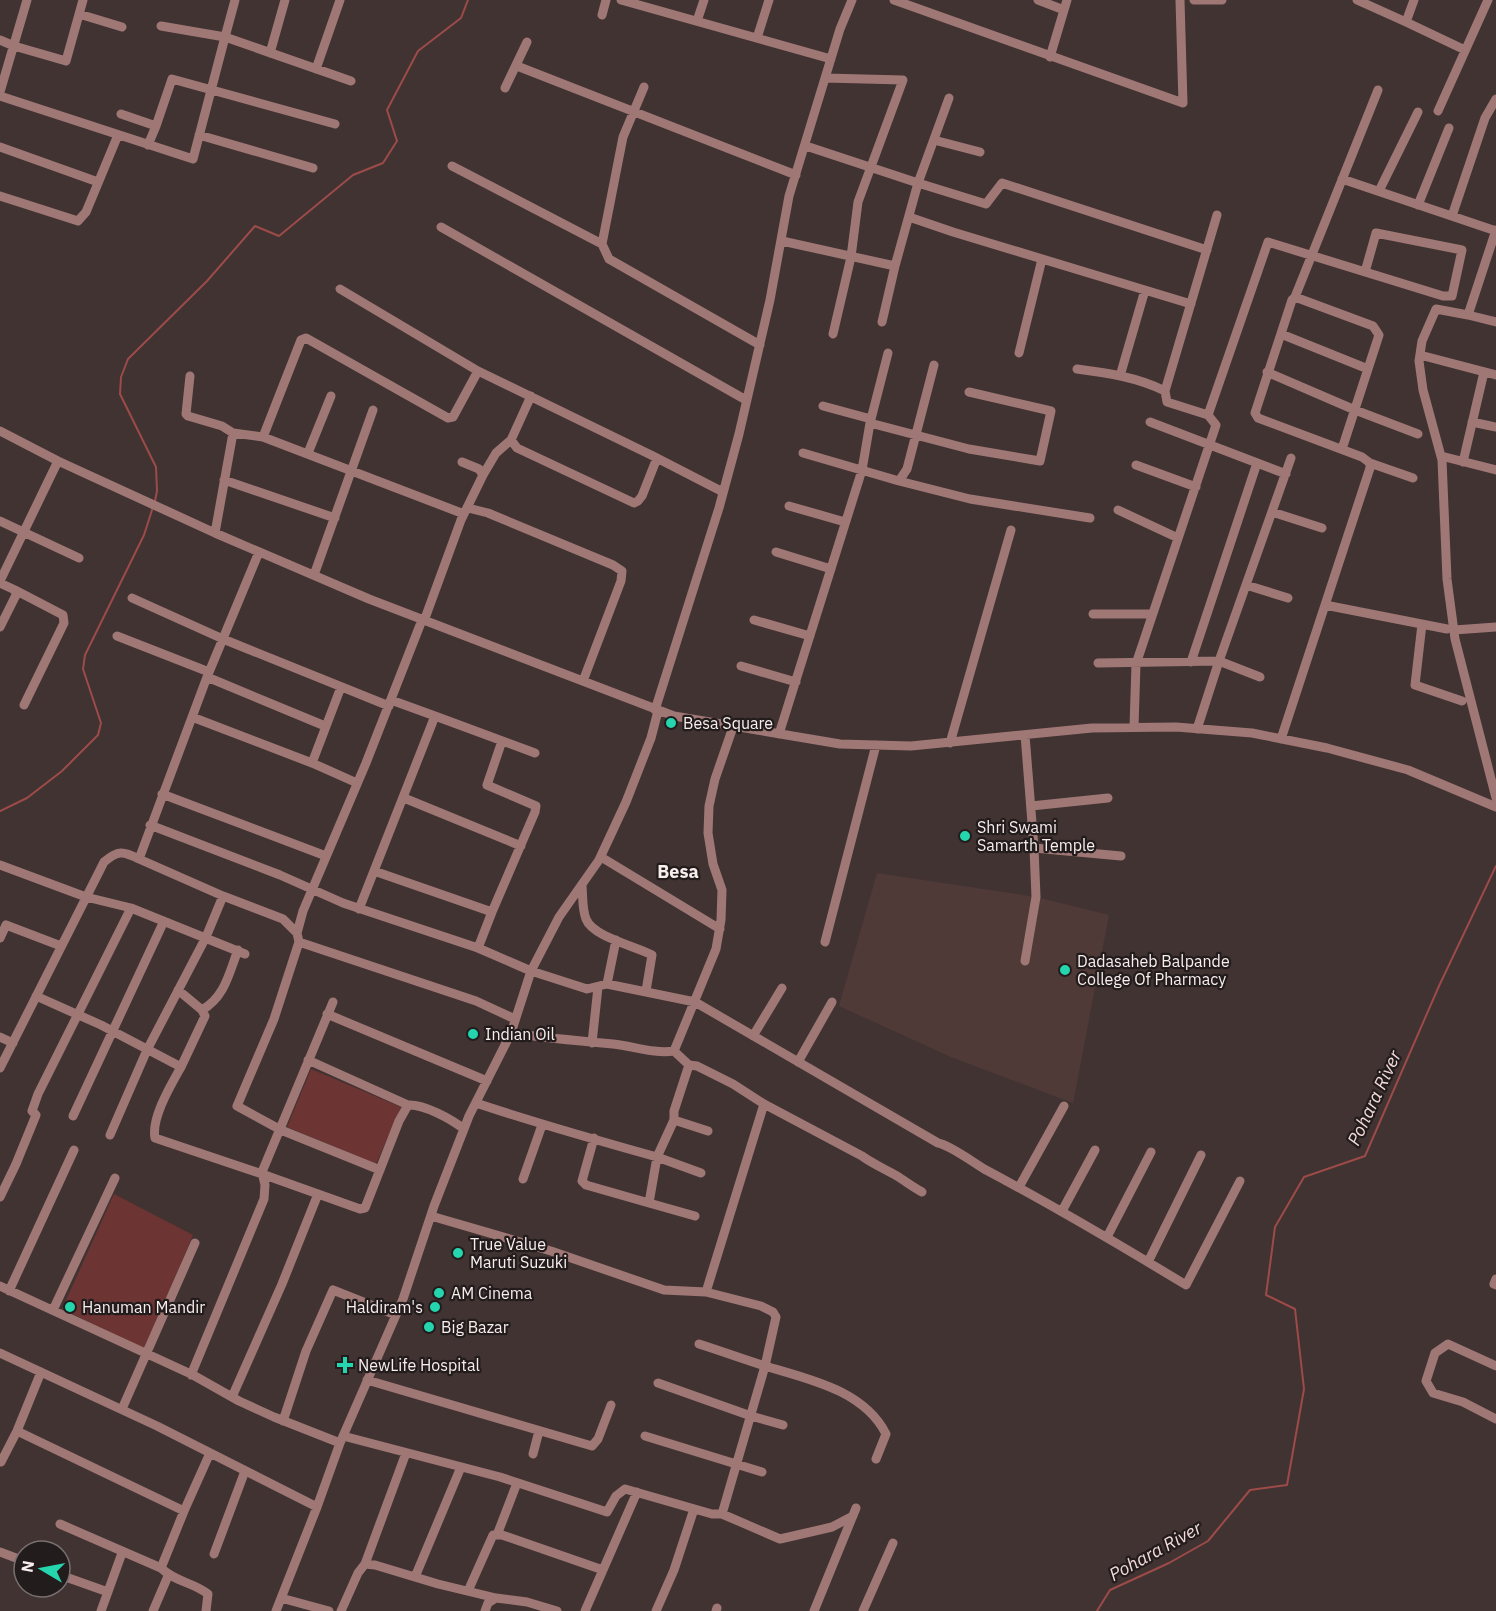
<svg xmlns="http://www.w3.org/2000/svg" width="1496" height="1611" viewBox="0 0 1496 1611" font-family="'IBM Plex Sans',sans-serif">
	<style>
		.built { fill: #4f3a38 }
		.green { fill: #6c3433 }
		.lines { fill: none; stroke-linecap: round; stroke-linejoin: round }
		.stream { stroke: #9c4b49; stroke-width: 2 }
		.minor { stroke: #9f7876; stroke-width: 9 }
		.poi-dot { fill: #25d5ae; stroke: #231c1c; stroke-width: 2 }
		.labels { text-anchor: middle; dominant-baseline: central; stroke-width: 4.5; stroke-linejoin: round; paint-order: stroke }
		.poi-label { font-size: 16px; fill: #f7eeed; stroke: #231c1c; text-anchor: start }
		.neighbourhood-label { font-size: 18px; font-weight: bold; fill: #f7eeed; stroke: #231c1c }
		.water-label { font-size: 18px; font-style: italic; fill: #f3dad9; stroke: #231c1c }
	</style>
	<rect width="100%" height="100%" fill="#413332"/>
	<path class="built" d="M877,873L1036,897L1109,915L1073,1103L951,1057L839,1006Z"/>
	<path class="green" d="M311,1069L401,1107L376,1164L287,1127Z
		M114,1194L193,1235L145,1349L62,1309Z"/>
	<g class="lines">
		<path class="stream" d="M155,501L157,491L156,467L120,394L121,377L128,359L207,281L255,226L279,236L353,175L383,163L397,141L387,110L418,51L461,18L468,0
			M0,811L27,798L62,771L98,735L101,723L83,669L85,655L144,535L153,507
			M1097,1611L1110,1590L1169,1563L1208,1541L1250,1490L1287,1485L1304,1389L1295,1309L1266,1295L1275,1227L1304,1177L1365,1156L1439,986L1496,866"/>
		<path class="minor" d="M621,0L831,59
			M894,0L1183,103L1180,0
			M1038,0L1064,10
			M1194,0H1222
			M1357,0L1406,22L1414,0
			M79,14L122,27
			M602,15L606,0
			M697,21L704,0
			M1406,22L1465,50
			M161,26L225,37L235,0
			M757,38L769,0
			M0,40L14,46L66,61L83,0
			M270,53L285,0
			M1050,57L1067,0
			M517,66L796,175
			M316,69L340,0
			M825,78L903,80L858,202L851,257L833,334
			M505,88L527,42
			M0,92L27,0
			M0,96L193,159L225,37L351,81
			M949,98L918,183L986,204L1002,183L1207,250
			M1438,111L1488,0
			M121,114L156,126
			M199,135L313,168
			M934,140L980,152
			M148,145L156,126L172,79L335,124
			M0,147L98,182
			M452,166L602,244L609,259L760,345
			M1342,179L1496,231
			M1379,191L1418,112
			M0,196L78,221L86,212L118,135
			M1418,205L1449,128
			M1452,216L1485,118L1496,99
			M909,217L953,232L1191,304
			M441,227L746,400
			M1496,230L1468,315L1436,309L1422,341L1419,361L1423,390L1442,460L1447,579L1455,639L1496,798
			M782,241L895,266L918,183L806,146
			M602,244L623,137L644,87
			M340,289L478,371
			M1295,297L1378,90
			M1468,315L1496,322
			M882,322L895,266
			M1281,334L1368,369
			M1019,353L1042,259
			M1420,355L1496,375
			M1077,369C1107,373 1137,377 1165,391L1167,402L1208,415
			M1267,372L1355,410L1418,434
			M190,376L186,414L188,416L222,426L233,433L263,437L464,514
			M1120,376L1145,290
			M1165,391L1217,215
			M823,406L871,419
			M1150,422L1286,474
			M1472,422L1496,427
			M870,423L969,449L1040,461L1051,411L969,392
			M0,431L58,461L215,533L369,599L674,716L840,744L911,746L1092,728L1176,727L1252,733L1327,748L1408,770L1496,807
			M263,437L301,340L306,338L448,418L453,417L478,371L651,455L723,492
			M511,440L517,448L634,503L638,501L642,496L657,458
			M308,453L331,396
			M803,453L899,481L970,499L1090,518
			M1441,456L1496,470
			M1463,462L1484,372
			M1370,463L1413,478
			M1136,465L1196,487
			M483,475L496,453L511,440L531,396
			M224,480L335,518
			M899,481L907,469L934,365
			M789,506L845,522
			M468,508L488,513L613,565L622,571L621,581L583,681
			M1118,510L1178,538
			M1272,512L1322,528
			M0,521L79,558
			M215,533L233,433
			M776,552L831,569
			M314,575L373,410
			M0,581L58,461
			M0,583L15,590L16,595L0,627
			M1246,585L1288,598
			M15,590L63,615L64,623L24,705
			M132,598L223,639L389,706
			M1325,605L1447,629
			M1093,614H1152
			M754,620L810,636
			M424,621L461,520L483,475L479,469L462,462
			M1422,624L1415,685L1462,701
			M1454,630L1496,627
			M117,636L209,672
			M1191,662L1257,463
			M1098,663L1219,661L1260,677
			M741,666L796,682
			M207,677L325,726
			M655,710L719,508L739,434L770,300L789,196L840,29L852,0
			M435,716L535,753
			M192,717L312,763L357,783
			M1134,727L1136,664L1216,425L1208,415L1268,242L1443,296H1452L1462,250L1376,233L1365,272
			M1197,729L1219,661L1291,458
			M779,734L862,470L870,423L888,353
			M1025,735L1034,848L1036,897L1025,961
			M1281,739L1370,468V463L1362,457L1258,418L1255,413L1292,300L1295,297L1373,326L1379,335L1342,449
			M950,743L1011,530
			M312,763L341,687
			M162,794L326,856
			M404,798L521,846
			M1031,806L1108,798
			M150,825L280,875L343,903L478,948L531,971L587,989L607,984L695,1002L938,1143C950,1145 974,1163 986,1170C1054,1206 1120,1245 1186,1285L1240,1181
			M1034,848L1121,856
			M601,857L720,929
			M139,859L223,896L283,919L297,933
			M0,865L86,897L131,908L245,954
			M374,871L492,912L535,812L536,806L487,785L502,741
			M582,886C583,896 582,909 586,919C593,937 635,946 652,955L646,991
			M359,909L435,716L391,700
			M0,938L6,925L61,946
			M299,942L476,1001L515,1019
			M825,942L876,745
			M478,948L492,912
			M607,984L616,940
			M178,990L202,1010L205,1016L181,1067
			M36,996L101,1025L181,1067C171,1085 151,1118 155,1138L262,1174L360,1209L365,1208L399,1121L408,1105C424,1104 451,1119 464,1129
			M202,1010C225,997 229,973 238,950
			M327,1014L487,1081
			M511,1033C545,1038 579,1041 613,1044C633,1046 654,1054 674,1051L716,949L721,920L722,890L713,864L708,833L709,806L715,779L733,727
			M753,1036L782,988
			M0,1037L13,1043
			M592,1043L598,987
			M674,1051L689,1065L697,1066L733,1084L764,1104L862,1156C873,1164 885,1169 897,1176C905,1181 913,1187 922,1192
			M308,1060L408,1105
			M798,1062L832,1002
			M689,1065L674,1111V1120L657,1157L701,1173
			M0,1068L104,862C118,850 123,851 139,859L207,677L259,552
			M476,1103C536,1123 596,1140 657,1157L649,1203L695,1216
			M73,1116L164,921
			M674,1120L708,1131
			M110,1135L147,1050L206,937L223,896
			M594,1138L582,1181L586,1185L649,1203
			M380,1170L281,1130L237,1106L274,1019L299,942L297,933L303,911L366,763L422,620
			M523,1179L542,1125
			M1019,1187L1064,1106
			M0,1197L16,1164L36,1115L32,1111L38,1094L131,908
			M1062,1211L1095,1150
			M1107,1237L1151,1152
			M1148,1262L1201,1155
			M1496,1279L1494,1284L1496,1285
			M0,1286L193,1375L239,1401L274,1417L340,1443
			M9,1291L74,1150
			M706,1292L764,1104
			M53,1310L115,1178
			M699,1344C721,1351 743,1359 765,1366C808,1379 864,1390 886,1434L876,1459
			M0,1353L157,1426L317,1507
			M1496,1366L1448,1344L1435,1353L1426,1381L1433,1393L1463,1402L1496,1419
			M191,1375L264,1199L265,1185L262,1172L333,1002
			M367,1380L592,1446L598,1439L611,1405
			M658,1383L751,1416L783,1425
			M232,1397L282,1284L318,1194
			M122,1409L195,1243
			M283,1421L306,1351L333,1290L396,1315
			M17,1431L184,1511
			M343,1436L500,1477L607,1512L616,1496L625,1489L712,1514H722L765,1366L776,1317L773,1312L761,1306L706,1292L664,1290L551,1251L431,1216
			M645,1436L762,1472
			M533,1454L539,1431
			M1,1462L17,1431L41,1372
			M722,1514L780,1539L832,1527L853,1516
			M60,1524L161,1568
			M497,1535L517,1483
			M0,1552L24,1561
			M214,1554L245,1471
			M365,1564L406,1453
			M60,1575L108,1592
			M415,1577L461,1467
			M468,1591L493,1535H502L603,1570
			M281,1598L329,1611
			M101,1611L122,1553
			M153,1611L168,1576
			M206,1611L208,1594C193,1582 175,1582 161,1568L184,1511L210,1453
			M276,1611L317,1507L340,1443L403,1299L434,1206L469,1116L511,1033L531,971L559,917L599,860L626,802L651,738L658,711
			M341,1611L358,1573L365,1564L375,1565L438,1584L496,1598
			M485,1611L488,1603L496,1598L527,1602L557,1611
			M585,1611L637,1492
			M656,1611L674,1570L694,1509
			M716,1611L717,1608
			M814,1611L856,1508
			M863,1611L893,1543"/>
	</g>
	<g class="poi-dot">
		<circle cx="671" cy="723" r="6"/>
		<circle cx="965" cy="836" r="6"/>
		<circle cx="1065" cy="970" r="6"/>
		<circle cx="473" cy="1034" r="6"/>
		<circle cx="458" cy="1253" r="6"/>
		<circle cx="439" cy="1293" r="6"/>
		<circle cx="70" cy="1307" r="6"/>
		<circle cx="435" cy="1307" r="6"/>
		<circle cx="429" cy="1327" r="6"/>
		<path d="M342 1356h6v6h6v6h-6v6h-6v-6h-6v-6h6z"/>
	</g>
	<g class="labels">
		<g class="poi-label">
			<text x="683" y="723">Besa Square</text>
			<text x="977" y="827">Shri Swami<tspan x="977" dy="18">Samarth Temple</tspan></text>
			<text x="1077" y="961">Dadasaheb Balpande<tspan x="1077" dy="18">College Of Pharmacy</tspan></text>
			<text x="485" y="1034">Indian Oil</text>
			<text x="470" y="1244">True Value<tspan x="470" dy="18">Maruti Suzuki</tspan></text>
			<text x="451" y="1293">AM Cinema</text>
			<text x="82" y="1307">Hanuman Mandir</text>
			<text x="423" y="1307" text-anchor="end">Haldiram's</text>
			<text x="441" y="1327">Big Bazar</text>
			<text x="358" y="1365">NewLife Hospital</text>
		</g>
		<g class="neighbourhood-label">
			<text x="678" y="871">Besa</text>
		</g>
		<g class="water-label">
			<text transform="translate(1374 1098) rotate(-65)">Pohara River</text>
			<text transform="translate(1155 1551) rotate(-29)">Pohara River</text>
		</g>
	</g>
	<g transform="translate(42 1569) rotate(280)"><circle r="28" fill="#231c1c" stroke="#787070" stroke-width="1.5"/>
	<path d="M0-4.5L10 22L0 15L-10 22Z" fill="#25d5ae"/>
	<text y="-9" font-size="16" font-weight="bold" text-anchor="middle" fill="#f7eeed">N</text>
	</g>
</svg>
